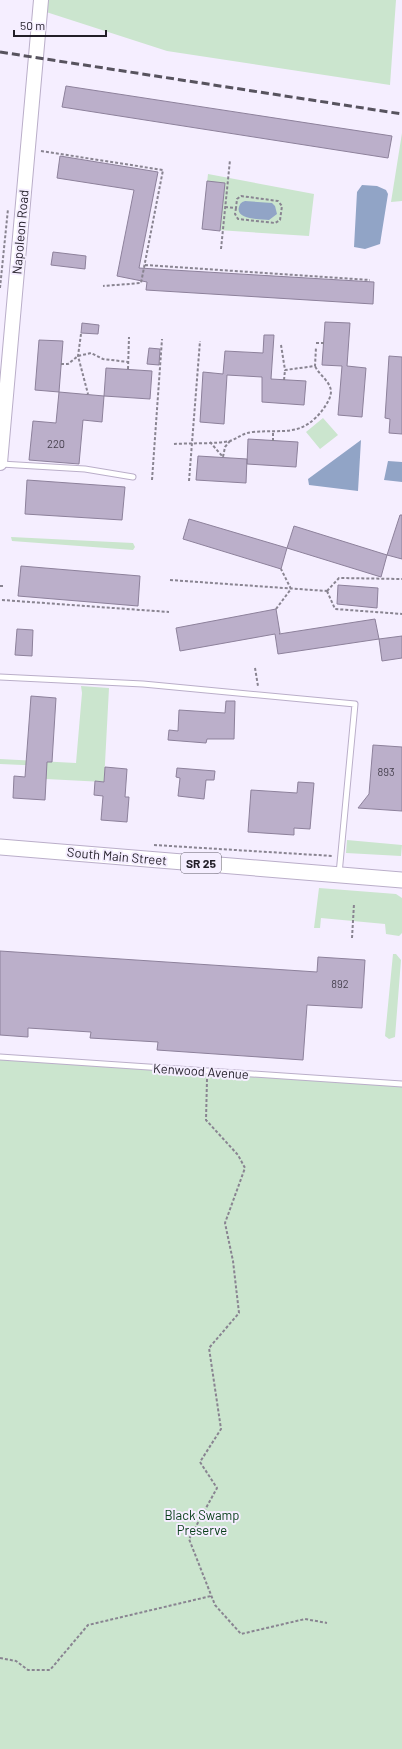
<svg xmlns="http://www.w3.org/2000/svg" width="402" height="1749" viewBox="0 0 402 1749" font-family="Barlow,sans-serif">
	<style>
		.green { fill: #cbe5ce }
		.water { fill: #91a4c6 }
		.building { fill: #bbafca; stroke: #8d819b }
		.lines { fill: none; stroke-linecap: round; stroke-linejoin: round }
		.lane-casing { stroke: #baaec9; stroke-width: 7 }
		.secondary-casing { stroke: #baaec9; stroke-width: 16 }
		.primary-casing { stroke: #baaec9; stroke-width: 17 }
		.path { stroke: #898491; stroke-width: 2; stroke-dasharray: 3 2; stroke-linecap: butt }
		.lane { stroke: #fff; stroke-width: 5 }
		.secondary { stroke: #fff; stroke-width: 14 }
		.primary { stroke: #fff; stroke-width: 15 }
		.rail { stroke: #57535e; stroke-width: 3; stroke-dasharray: 8 4; stroke-linecap: butt }
		.labels { text-anchor: middle; dominant-baseline: central; stroke-width: 4; stroke-linejoin: round; paint-order: stroke }
		.number-label { font-size: 11px; fill: #484250 }
		.shield { fill: #f5eeff; stroke: #615c68; stroke-width: 1 }
		.shield-label { font-size: 12px; font-weight: bold; fill: #221e28 }
		.street-label { font-size: 13px; fill: #221e28; stroke: #f5eeff }
		.park-label { font-size: 13px; fill: #073e18; stroke: #f5eeff }
	</style>
	<rect width="100%" height="100%" fill="#f5eeff"/>
	<path class="green" d="M41,0H396L390,85L167,51L40,10Z
		M402,133V201L391,202Z
		M208,174L314,194L309,236L202,229Z
		M323,418L338,435L320,449L306,432Z
		M11,537L133,543L135,547L133,550L12,541Z
		M81,686L109,688L104,782L46,779V766L0,764V759L76,763L82,693Z
		M347,840L402,845L401,856L346,853Z
		M319,888L396,894L402,898V933L399,936L386,934L385,924L321,918L320,928H314Z
		M393,954H396L401,960L395,1037L389,1039L385,1036Z
		M0,1057L402,1085V1749H0Z"/>
	<path class="water" d="M362,185L377,186L386,190L388,194L380,244L365,249L354,247L357,192Z
		M245,201L272,203L275,206L277,214L269,220C261,219 235,220 239,207C240,203 242,202 245,201Z
		M361,440L358,491L309,485L308,479Z
		M388,461L402,462V482L384,480Z"/>
	<path class="building" d="M66,86L392,136L388,158L62,107Z
		M60,156L158,172L139,268L374,282L373,304L146,290L147,282L117,276L134,190L57,178Z
		M207,181L225,183L220,231L202,229Z
		M53,252L86,256L85,269L51,265Z
		M325,322L350,323L347,366L366,368L362,417L338,415L342,366L322,365Z
		M82,323L99,325L98,334L81,333Z
		M264,335H274L271,379L306,381L304,405L262,402V377L227,375L224,424L200,422L203,372L223,374L225,351L263,353Z
		M39,340L63,341L59,392L35,390Z
		M149,348L160,349L159,365L147,364Z
		M389,356L402,357V434L389,433L390,419L385,418Z
		M106,368L152,371L150,399L104,396Z
		M59,392L104,396L102,422L83,420L79,464L29,460L33,421L56,423Z
		M248,439L298,442L296,467L247,464Z
		M198,456L247,459L246,483L196,480Z
		M27,480L125,487L122,520L25,514Z
		M400,515H402V559L387,555Z
		M189,519L287,548L281,569L183,539Z
		M294,526L387,555L381,577L287,548Z
		M21,566L140,576L138,606L18,596Z
		M338,585L378,588L377,608L337,604Z
		M276,609L280,633L279,634L375,619L379,639L278,654L275,634L180,651L176,628Z
		M17,629L33,630L32,656L15,655Z
		M402,636V658L382,661L379,639Z
		M31,696L56,698L52,762H47L45,800L13,798L14,776L25,777Z
		M226,701H235L234,739H207L206,743L168,740L169,730L178,731L179,710L225,713Z
		M373,745L402,747V811L358,808L369,794Z
		M105,767L127,769L125,797H129L127,822L101,820L103,796L94,795L95,781L104,782Z
		M177,768L215,771L214,780H206L204,799L178,796L180,778L176,777Z
		M298,782L314,783L310,829L294,828V835L248,832L251,790L297,793Z
		M0,951L317,972L318,957L365,960L362,1008L307,1005L303,1060L157,1050L158,1042L90,1038L91,1032L28,1028V1037L0,1035Z"/>
	<g class="lines">
		<g class="lane-casing">
			<path id="lane" d="M1,464L85,469L133,477
				M0,677L143,684L355,704L339,874
				M0,1057L402,1084"/>
		</g>
		<g class="secondary-casing">
			<path id="secondary" d="M0,463L41,0"/>
		</g>
		<g class="primary-casing">
			<path id="primary" d="M0,847L402,880"/>
		</g>
		<path class="path" d="M41,151L163,170L141,283L103,286
			M225,207L236,208L237,199L241,196L278,201L282,206L280,220L275,223L238,219L235,214L236,208
			M221,249L230,160
			M145,265L370,280
			M0,288L8,209
			M81,334L78,356L88,394
			M316,343H324
			M281,345L285,370L315,366L316,347
			M61,364H68L78,356L91,353L103,359L128,362
			M128,369L129,337
			M284,380L285,370
			M273,441V431
			M210,442L223,457L225,447L230,441
			M174,444C189,443 217,444 230,441C238,438 243,433 253,432C284,429 302,438 324,408C327,403 331,398 331,391C330,381 319,375 315,366
			M152,480L162,339
			M189,481L200,341
			M170,580L327,591
			M0,586H3
			M327,591L335,609L402,614
			M327,591L339,578L402,579
			M2,600L169,612
			M276,609L291,589L281,569
			M255,668L258,686
			M154,845L333,856
			M352,938L354,904
			M207,1079L206,1120L238,1155L245,1168L225,1223L233,1261L239,1313L209,1348L221,1429L200,1462L217,1488L189,1539L215,1605L241,1634L305,1619L327,1623
			M0,1658L16,1661L28,1670H50L88,1625L211,1596"/>
		<use href="#lane" class="lane"/>
		<use href="#secondary" class="secondary"/>
		<use href="#primary" class="primary"/>
		<path class="rail" d="M0,52L402,114"/>
	</g>
	<g class="labels">
		<g class="number-label">
			<text x="56" y="443">220</text>
			<text x="386" y="771">893</text>
			<text x="340" y="983">892</text>
		</g>
		<rect class="shield" x="181" y="853" width="40" height="20" rx="3"/>
		<g class="shield-label">
			<text x="201" y="863">SR 25</text>
		</g>
		<g class="street-label">
			<text transform="translate(20 232) rotate(-85)">Napoleon Road</text>
			<text transform="translate(117 856) rotate(5)">South Main Street</text>
			<text transform="translate(201 1071) rotate(4)">Kenwood Avenue</text>
		</g>
		<g class="park-label">
			<text x="202" y="1515">Black Swamp<tspan x="202" dy="15">Preserve</tspan></text>
		</g>
	</g>
	<path d="M14 30v6h92v-6" fill="none" stroke="#221e28" stroke-width="2"/>
	<text x="20" y="30" font-size="12" fill="#221e28" stroke="#f5eeff" stroke-width="3" paint-order="stroke">50 m</text>
</svg>
